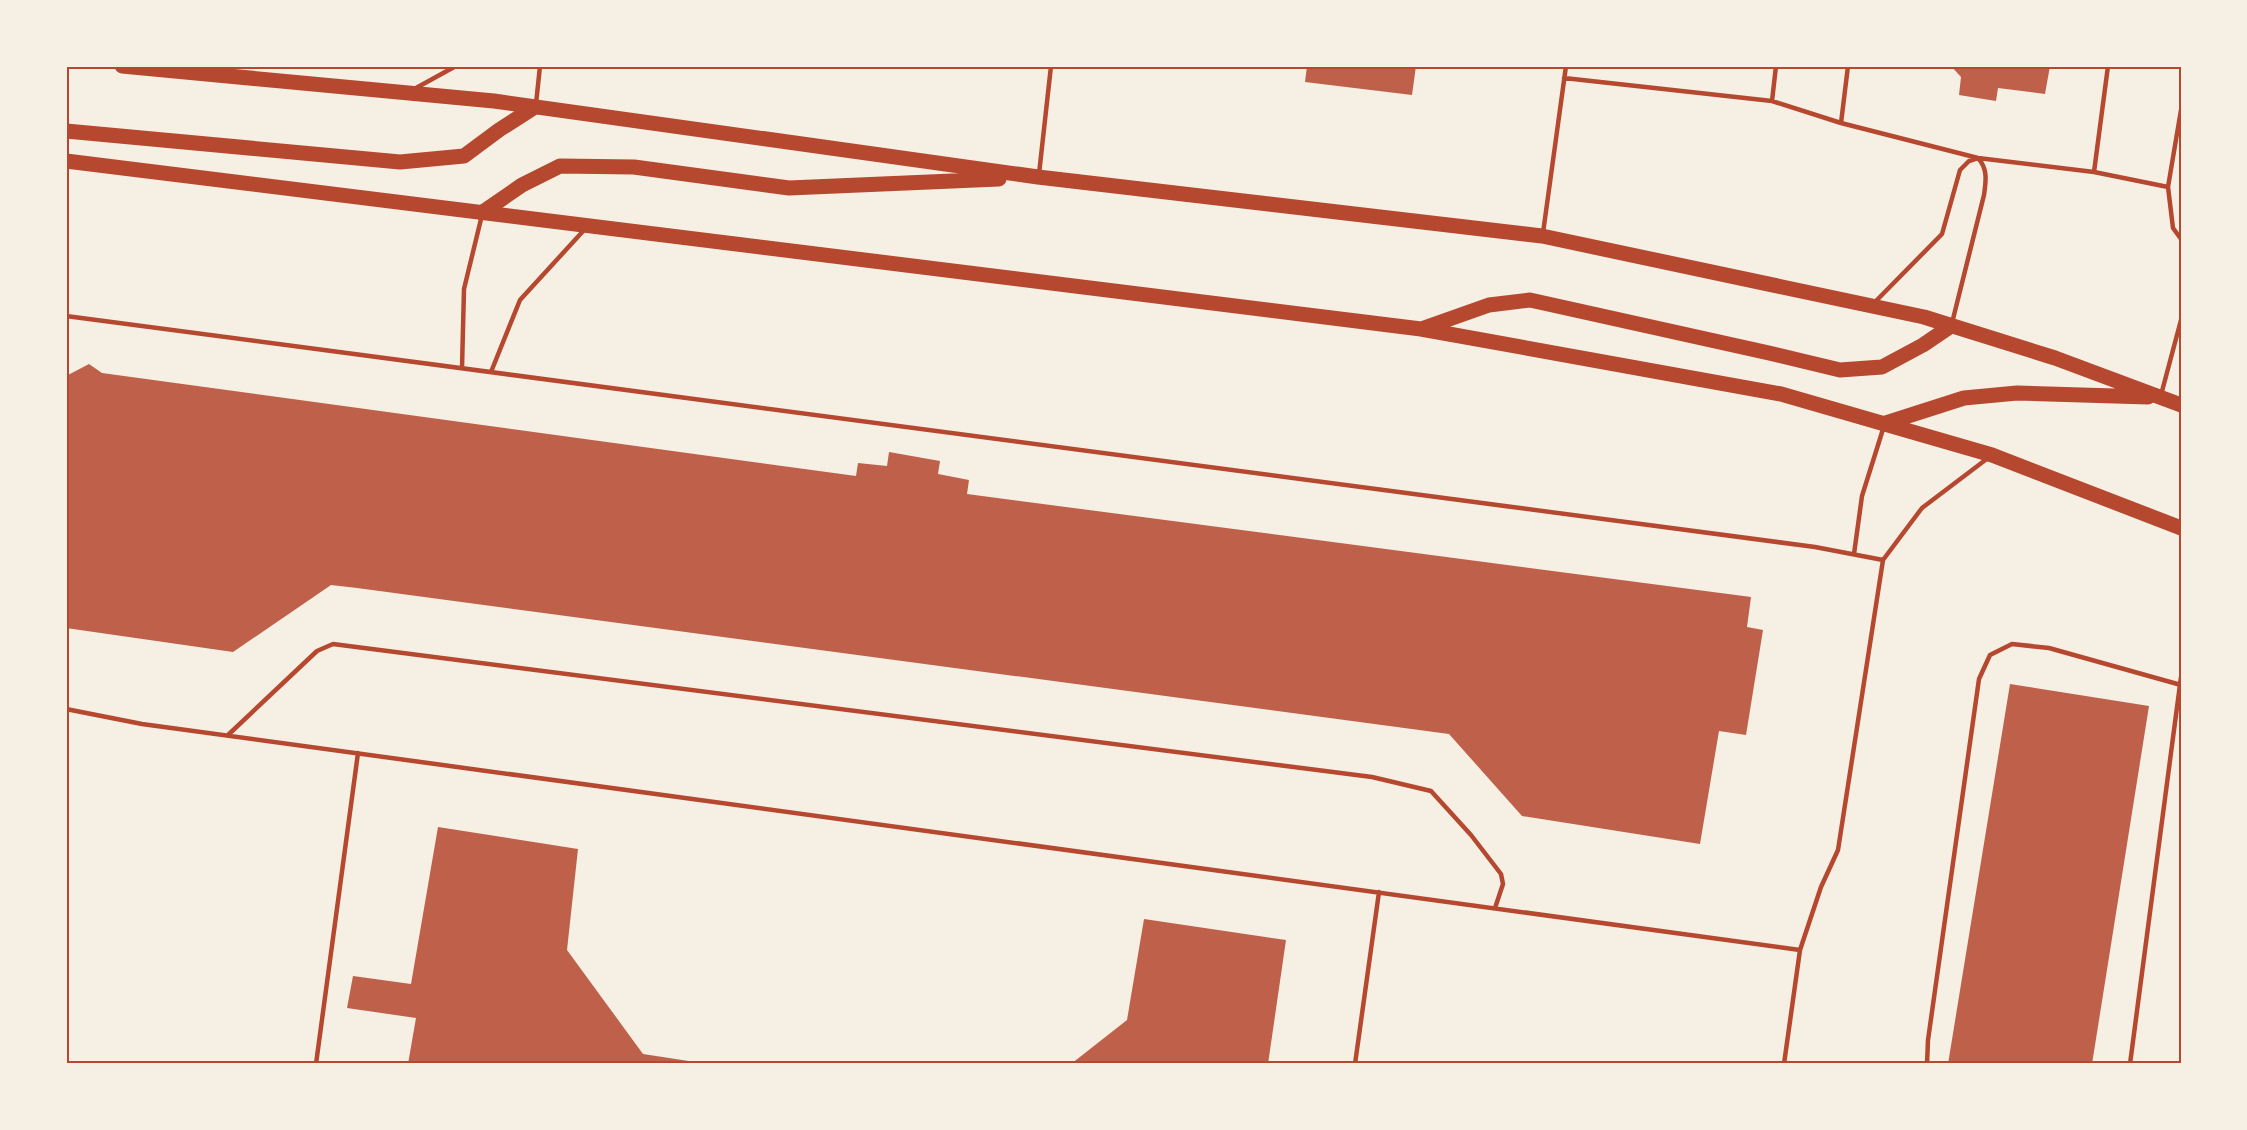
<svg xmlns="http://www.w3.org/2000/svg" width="2247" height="1130" viewBox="0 0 2247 1130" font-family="Lato,sans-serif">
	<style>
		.building { fill: #bf614a }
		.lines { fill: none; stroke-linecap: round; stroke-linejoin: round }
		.service { stroke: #b5482f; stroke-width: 4.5 }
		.primary { stroke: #b5482f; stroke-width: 15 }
		.neatline { fill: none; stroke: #b5482f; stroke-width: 2 }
	</style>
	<rect width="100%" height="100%" fill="#f6efe4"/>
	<path class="building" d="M1307,66H1416L1412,95L1305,82Z
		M1951,66H2050L2045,94L1998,88L1996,101L1959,95L1961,77Z
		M89,364L102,373L856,476L858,463L887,466L889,452L940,461L938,474L969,480L967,494L1751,597L1747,627L1763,630L1746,735L1719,731L1700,844L1522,816L1449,734L357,588L331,585L233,652L66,628L68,375Z
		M2010,684L2149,706L2092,1064H1948Z
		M438,827L578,849L567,950L643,1054L708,1064H408L416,1018L347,1008L353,976L411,984Z
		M1144,919L1286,940L1268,1064H1071L1127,1020Z"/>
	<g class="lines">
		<path class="service" d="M1564,78L1772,101L1841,123L1848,66
			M416,88L456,66
			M1772,101L1776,66
			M536,104L540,66
			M1841,123L1978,158L2094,172L2108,66
			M2094,172L2168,187L2181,110
			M1039,174L1051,66
			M2168,187L2173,228L2181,239
			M1543,233L1566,66
			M1874,303L1942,234L1960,170L1969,161L1978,158C1988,169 1986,181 1984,195L1952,323
			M66,316L1815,547L1883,560
			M462,368L464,289L482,215
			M491,372L520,300L585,229
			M2161,395L2181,320
			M1854,554L1862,496L1884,426
			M66,709L142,724L1800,950L1821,887L1838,850L1883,560L1922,508L1988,458
			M228,735L317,651L333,644L1372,777L1431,791L1471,835L1501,874L1503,884L1495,908
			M316,1064L358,753
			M1355,1064L1379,892
			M1784,1064L1800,950
			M1927,1064L1928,1040L1979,679L1990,655L2012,644L2049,648L2181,685
			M2130,1064L2181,677"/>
		<path class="primary" d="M122,66L494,101L1038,177L1542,236L1924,317L2055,358L2181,405
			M66,131L400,162L464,156L499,130L535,107
			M66,161L1421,329L1781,394L1992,455L2181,528
			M483,212L522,185L560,166L634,167L789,188L999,179
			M1424,328L1489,305L1530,300L1769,353L1840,370L1882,367L1923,345L1951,326
			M1886,423L1964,398L2017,393L2148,397"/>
	</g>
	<rect width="2247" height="1130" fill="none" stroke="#f6efe4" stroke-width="135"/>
	<rect x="68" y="68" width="2112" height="994" class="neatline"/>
</svg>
